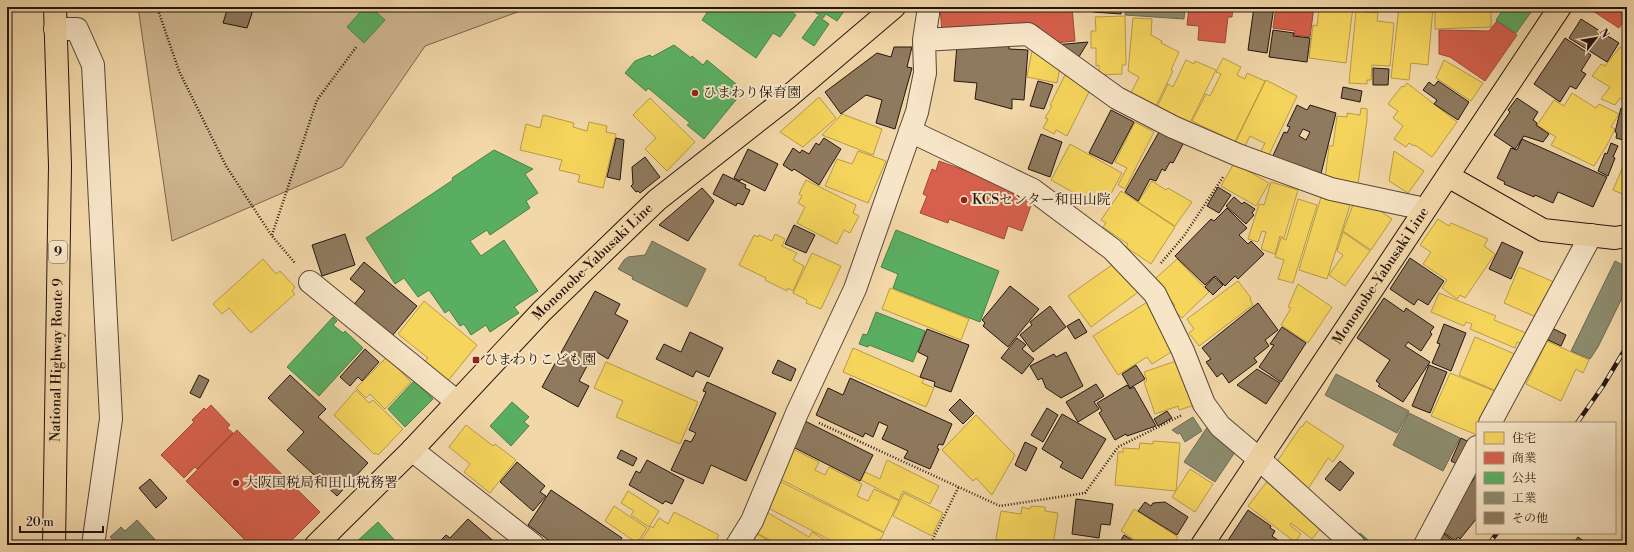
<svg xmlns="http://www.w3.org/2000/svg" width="1634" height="552" viewBox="0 0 1634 552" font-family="'Libre Bodoni','Noto Serif JP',serif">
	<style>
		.green { fill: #cfb68f; stroke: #79664f }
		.homes { fill: #f6d55c; stroke: #b79c45 }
		.shops { fill: #d6604d; stroke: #a04a3a }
		.public { fill: #5aae61; stroke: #4a8048 }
		.industry { fill: #8c8c6e; stroke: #6c6952 }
		.building { fill: #8f7a5f; stroke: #23160f; fill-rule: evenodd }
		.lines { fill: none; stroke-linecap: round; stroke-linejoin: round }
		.minor-casing { stroke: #574636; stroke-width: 24 }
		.major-casing { stroke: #23160f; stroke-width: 24 }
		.highway-casing { stroke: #23160f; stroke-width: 24 }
		.path { stroke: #23160f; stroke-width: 2.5; stroke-dasharray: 1 2; stroke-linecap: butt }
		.minor { stroke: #f7e5c7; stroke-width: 22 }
		.major { stroke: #f2d7a9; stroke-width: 22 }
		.highway { stroke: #f2d7a9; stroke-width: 22 }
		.rail-casing { stroke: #23160f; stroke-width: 4.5 }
		.rail { stroke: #f7e5c7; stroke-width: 3; stroke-dasharray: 9; stroke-linecap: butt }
		.poi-dot { fill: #8f2418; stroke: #f7e5c7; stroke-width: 1.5 }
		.labels { text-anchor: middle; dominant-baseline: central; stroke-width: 4; stroke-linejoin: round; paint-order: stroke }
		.shield { fill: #f7e5c7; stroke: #635446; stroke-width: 1 }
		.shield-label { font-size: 13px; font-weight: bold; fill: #23160f }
		.poi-label { font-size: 14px; fill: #23160f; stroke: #f7e5c7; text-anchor: start }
		.street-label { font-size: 14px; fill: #23160f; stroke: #f7e5c7 }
	</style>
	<rect width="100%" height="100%" fill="#f2d7a9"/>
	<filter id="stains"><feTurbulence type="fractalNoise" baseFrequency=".005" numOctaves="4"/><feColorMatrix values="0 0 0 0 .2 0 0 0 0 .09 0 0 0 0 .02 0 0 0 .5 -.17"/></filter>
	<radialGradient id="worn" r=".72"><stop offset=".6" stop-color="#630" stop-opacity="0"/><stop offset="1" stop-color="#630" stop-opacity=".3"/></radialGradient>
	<path class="green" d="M138,7H531L425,46L342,167L172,241Z"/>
	<path class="homes" d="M1319,7H1353L1346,63L1309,58L1313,25L1317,26Z
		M1399,7H1433L1428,65L1411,63L1409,80L1391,78Z
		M1435,7H1491V27L1435,29Z
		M1356,11L1378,13L1377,21L1394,23L1390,66L1372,65L1371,80H1367V84L1349,83Z
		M1125,16L1126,65H1122V74L1099,75V65L1096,66V48H1091V31H1096L1095,17Z
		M1133,18L1152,19L1151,35L1162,41L1161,43L1179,52L1171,70L1173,71L1156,106L1130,95L1139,77L1128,71Z
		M1033,46L1060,67L1057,83L1027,77Z
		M1620,47L1627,52V103L1620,98L1615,105L1601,99L1610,87L1592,76L1601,64L1605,66Z
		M1223,58L1241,67L1237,75L1245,79L1247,73L1265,81L1235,142L1192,121L1206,94L1210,96L1221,74L1216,72Z
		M1186,60L1194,64L1195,61L1216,70L1190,123L1157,107L1168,84L1173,87Z
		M1444,60L1483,83L1471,101L1436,78Z
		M1065,75L1091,88L1067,136L1056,130L1054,134L1043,128L1048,119L1045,118L1052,106L1050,105Z
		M1266,80L1297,96L1267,159L1259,155L1265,143L1262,142L1250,136L1244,148L1235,143Z
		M1407,83L1457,122L1432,157L1415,145L1414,146L1409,143L1406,147L1394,139L1403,126L1393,118L1398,111L1388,104L1402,86L1404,87Z
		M1572,93L1596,108L1599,104L1619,114L1611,127L1615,129L1607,145L1594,166L1551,145L1556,137L1537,125L1554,100L1564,106Z
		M819,97L836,118L803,147L780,132Z
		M650,98L695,142L667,171L645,149L656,138L633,115Z
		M1361,108L1367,109V120L1358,184L1325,179L1329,146H1333L1337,116L1347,117V113L1360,115Z
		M842,114L882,129L873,155L822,135Z
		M543,115L574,123L573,127L587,131L589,122L607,126L606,132L616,134L603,188L578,182L580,175L559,170L562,160L520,150L526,124L540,128Z
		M1135,122L1154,132L1125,189L1118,185L1127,168L1115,162Z
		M1070,144L1122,173L1105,205L1087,195L1085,199L1051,180Z
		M858,151L886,161L868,203L825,186L837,159L852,164Z
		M1394,151L1424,171L1408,193L1389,181Z
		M1627,157V196L1613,190Z
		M1234,163L1269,183L1256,206L1221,186Z
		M806,180L856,205L853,213L859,216L850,233L844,230L837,244L797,223L805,207L798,203L802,196L799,194Z
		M1152,181L1166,190L1168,188L1192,202L1175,226L1138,202Z
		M1271,182L1298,190L1284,238L1280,236L1275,254L1261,249L1266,232L1262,231L1258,242L1248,239L1259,204L1264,205Z
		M1121,191L1175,227L1151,264L1126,247L1128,244L1103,227L1106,223L1101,220Z
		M1321,197L1350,205L1327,279L1299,270Z
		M1298,199L1317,205L1293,283L1278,279L1284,260L1275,257L1281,238L1286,240Z
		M1354,202L1370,204L1392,219L1371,250L1343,231Z
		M1438,219L1449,226L1451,223L1488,239L1484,246L1495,254L1465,298L1460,295L1457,299L1442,288L1447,280L1423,264L1431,252L1420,245Z
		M1343,232L1370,251L1345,286L1329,275L1343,255L1337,251Z
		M775,234L785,239L782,246L797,253L793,260L804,266L793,291L788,288L787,291L765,280L766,278L739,265L754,235L758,237L759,235L772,241Z
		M812,253L841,266L821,309L806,303L807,300L793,293Z
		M263,259L276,274L280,271L295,287L292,291L295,294L251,333L229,308L222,314L213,304Z
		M1177,259L1209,292L1182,318L1172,308L1175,305L1163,292L1165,290L1155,279Z
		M1119,260L1141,290L1091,327L1068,296Z
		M1519,267L1554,282L1536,317L1504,303Z
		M1238,281L1251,298L1250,299L1253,305L1199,346L1189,333L1194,329L1187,319Z
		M1298,284L1332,307L1308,343L1281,325L1291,308L1288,307Z
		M890,288L969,319L961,340L882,309Z
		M1439,293L1496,316L1494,320L1526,333L1522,344L1517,342L1515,348L1470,329L1472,324L1466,322L1464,326L1431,312Z
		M424,301L477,345L447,382L424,362L428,358L398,334Z
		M1149,301L1176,349L1152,364L1147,357L1118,375L1093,336Z
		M1475,337L1517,355L1501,393L1459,375Z
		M1547,341L1589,360L1583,373L1576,369L1561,401L1526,384Z
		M853,348L924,379L922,383L934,388L926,407L843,372Z
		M387,357L411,382L385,409L370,394L366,398L356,388Z
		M1179,360L1195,405L1179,410L1178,406L1155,414L1144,382L1147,381L1144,372Z
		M606,362L698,402L680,444L616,417L623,401L594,388Z
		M1450,373L1502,394L1482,423H1477V435L1431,416Z
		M356,390L369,403L373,400L403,429L378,455L376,453L374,454L334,415Z
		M976,415L1015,455L992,495L976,478L973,481L942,450Z
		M1306,421L1344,446L1333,462L1328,458L1308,489L1289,477L1291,473L1276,463L1301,426L1302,427Z
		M466,425L493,446L495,444L516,460L490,493L464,472L470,464L449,447Z
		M1153,441L1180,443L1176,491L1115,485L1118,452H1123V448L1139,449L1140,443L1153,444Z
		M793,449L819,462L815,470L825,475L829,467L862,484L857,496L868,501L874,489L899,501L884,532L778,478Z
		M887,460L939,486L930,504L903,491L899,500L861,480L865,472L880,479Z
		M1190,469L1213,484L1195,512L1172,497Z
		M1269,479L1324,524L1312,539L1291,523L1290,525L1301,534L1295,542L1248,506Z
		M777,480L884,533L880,540L877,539L874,545H840L764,506Z
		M628,491L659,511L649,527L631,515L634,511L621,503Z
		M904,493L943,513L932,536L893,516Z
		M614,506L647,528L637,543L605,521Z
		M1031,506L1045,507V511L1058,513L1053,545H991L992,543L995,544L1001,511L1021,514L1022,507L1030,509Z
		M1134,509L1178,537L1173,545H1142L1121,531Z
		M765,511L809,537L812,532L833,545H778L754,531Z
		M674,512L719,535L714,545H642L639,543L651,526L653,528L659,518L668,524Z
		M751,531L759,535L776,545H743Z"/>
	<path class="shops" d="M940,7H1072L1075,41L1055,43L1040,31L1039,27L942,32Z
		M1189,7H1233L1232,17H1228L1225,43L1198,40L1199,26L1187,25Z
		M1276,7H1314L1310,37L1294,35L1295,31L1273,28Z
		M1587,7H1627V16L1619,28Z
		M1497,21L1517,35L1485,81L1450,57L1439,54V30L1489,31Z
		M939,161L972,173L973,171L1034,197L1022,231L1008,226L1004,239L949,219L948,223L920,213L927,196L923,194L932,169L936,171Z
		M211,405L230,425L227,428L233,433L197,469L195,467L184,478L161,455L194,422L192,420L204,408L206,410Z
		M237,430L320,512L287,545H250L186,481Z"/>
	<path class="public" d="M365,7H370L385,20L364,43L347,27Z
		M711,7H792L789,10L796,15L780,37L773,33L756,58L702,20Z
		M815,7H847L837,21L826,14L823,18L812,10Z
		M1505,7H1533L1534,8L1516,33L1496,20Z
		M818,16L829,24L814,46L802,38Z
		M674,45L691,58L692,56L703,65L707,60L736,84L732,89L740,95L704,139L687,125L690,123L648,88L646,91L625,73L635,61L650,55L652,57Z
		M494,150L533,169L525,174L538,193L526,201L530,208L490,235L487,230L470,241L481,256L504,240L538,291L514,307L519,313L490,332L486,325L471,335L464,324L460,326L449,310L445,313L429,290L418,297L404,278L395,284L366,238L453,180L452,178Z
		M896,230L999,271L980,322L893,288L898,274L881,267Z
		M876,312L925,331L913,362L869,345L868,347L859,344L863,334L867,335Z
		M333,317L337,321L333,325L343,333L345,331L363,348L319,396L287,367Z
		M414,381L433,399L405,427L388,409Z
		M512,402L529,417L524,422L529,426L511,446L490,426Z
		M378,522L399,545H353Z
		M1360,533L1374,545H1357L1353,542Z"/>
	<path class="industry" d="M1126,7H1185L1184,19L1125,15Z
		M652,241L706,269L687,307L632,279L633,277L618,269L624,260L628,257L645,255Z
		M1615,261L1627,267V288L1598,347L1590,359L1571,351Z
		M1336,374L1409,411L1397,433L1325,395Z
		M1409,413L1460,438L1443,471L1393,445Z
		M1193,417L1202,431L1185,442L1180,433L1178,434L1172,430Z
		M1208,426L1241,443L1215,482L1184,462Z
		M137,520L160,545H118L110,537L121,527L125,531Z"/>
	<path class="building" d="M228,7H254L247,28L223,23Z
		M1093,7H1122L1121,14L1093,12Z
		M1254,7H1274L1267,53L1248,50Z
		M1581,19L1619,43L1607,62L1569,38Z
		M1273,30L1294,33L1293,36L1310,38L1307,62L1269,57Z
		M1565,38L1591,55L1581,71L1586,74L1576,89L1570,86L1560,102L1534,84Z
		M1088,42L1077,60L1055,45Z
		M1009,44V49L1028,50L1024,100L1012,99V109L975,99L977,83L954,81L957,45Z
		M894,47H912L907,67L912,68L895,129L876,123L882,100L866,95L841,114L825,92L877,53L891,57Z
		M1373,68L1389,69L1388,85H1373Z
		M1038,81L1053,85L1044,109L1030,106Z
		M1438,81L1469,102L1458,120L1434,104L1437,100L1423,90L1429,82L1434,86Z
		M1343,87L1362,91L1360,102L1341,98Z
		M1517,98L1538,112L1533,120L1537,123L1536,125L1549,134L1543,142L1524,136L1515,149L1494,135L1510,112L1508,110Z
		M1297,105L1307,110L1310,105L1336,113L1320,178L1271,160L1283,134L1284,132L1287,133L1290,127L1287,126ZM1303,129L1310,132L1306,140L1299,136Z
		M1621,108L1627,109V141L1616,138L1617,133L1615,132Z
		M1111,110L1134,122L1112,164L1089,153Z
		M1159,132L1183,144L1173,163L1170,162L1165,171L1162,169L1156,181L1150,179L1138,201L1125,192Z
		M1041,134L1062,142L1050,177L1028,169Z
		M616,138L624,140L620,180L607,177Z
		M824,138L841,149L819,185L794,169L792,171L783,165L793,148L800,153L802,150L809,154L816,143L819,145Z
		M1522,139L1607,177L1593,207L1558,192L1553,203L1535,195L1534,197L1504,184L1505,182L1497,178L1511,148L1517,150Z
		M1611,143L1618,146L1613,157L1615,158L1608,176L1598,171L1605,153L1607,154Z
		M748,149L778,164L765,191L741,179L740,181L734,178Z
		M645,157L660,177L640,193L638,191L636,192L631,186L633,184L632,167Z
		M723,174L746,185L745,188L750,190L743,205L737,203L736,206L713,194Z
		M1218,187L1231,195L1219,213L1207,206Z
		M702,188L714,201L688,241L659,225Z
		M1234,197L1242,204L1244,202L1255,209L1252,213L1254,215L1246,224L1226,206Z
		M1227,208L1247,228L1239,235L1248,244L1251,241L1264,254L1238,279L1235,276L1225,286L1215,276L1205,285L1175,256L1211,219L1214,221Z
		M794,225L815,235L806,253L785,244Z
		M345,234L355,265L322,276L312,245Z
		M1502,242L1523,252L1511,279L1489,269Z
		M1410,258L1444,281L1428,305L1418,299L1414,305L1390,289Z
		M364,262L417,306L392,336L352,307L365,291L350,279Z
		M1214,277L1223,285L1213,295L1205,287Z
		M1010,286L1039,309L1008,347L983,326L985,323L982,320Z
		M595,291L620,304L615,314L628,321L608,359L595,351L579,381L589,386L578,407L542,387Z
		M1384,298L1404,312L1406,308L1434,327L1430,332L1432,334L1421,351L1408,342L1405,346L1430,362L1403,402L1378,386L1380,384L1376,381L1390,360L1357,338Z
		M1258,303L1278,330L1265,340L1269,346L1254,358L1257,362L1229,383L1222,373L1217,377L1206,362L1211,359L1202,348Z
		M1050,306L1066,327L1033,352L1020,335L1032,325L1030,322Z
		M1079,319L1087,332L1075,339L1067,326Z
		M1444,324L1466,333L1451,371L1432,363L1440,344L1437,343Z
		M1282,327L1306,343L1281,382L1259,367L1274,345L1270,344Z
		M1552,328L1566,335L1561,346L1546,339Z
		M927,329L969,345L951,392L934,386L935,382L920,377L928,357L918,352Z
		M690,332L723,348L709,377L696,371L693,377L656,359L664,344L681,352Z
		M1017,338L1026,345L1022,349L1034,359L1022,374L1001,358Z
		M365,349L379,362L362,381L358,377L350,386L340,377Z
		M1066,352L1083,386L1061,398L1046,388L1042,378L1038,380L1030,366L1054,354L1056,357Z
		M778,360L796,369L791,381L772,373Z
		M1136,365L1145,379L1130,388L1122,374Z
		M1429,365L1447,372L1430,413L1412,406Z
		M1257,369L1280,383L1266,404L1237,385Z
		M199,375L209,380L200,398L190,393Z
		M290,375L326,409L318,417L368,463L337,496L287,450L304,432L268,398Z
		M850,378L952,424L943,445L939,444L937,448L939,449L930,469L904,458L908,451L882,439L888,426L879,422L873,437L865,433L863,437L816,415L828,388L843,395Z
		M707,382L776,413L746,481L711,465L703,484L671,470L685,440L691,442L696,433L689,430L706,392L703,391Z
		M1096,384L1104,396L1094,402L1099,409L1078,422L1066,402Z
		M1127,385L1130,389L1134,387L1156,426L1127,436L1126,434L1115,440L1099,413L1102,411L1097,403Z
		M960,399L974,413L963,424L949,410Z
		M1047,408L1058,415L1043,442L1031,435Z
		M1167,411L1172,418L1158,426L1154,419Z
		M1062,414L1106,439L1082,479L1060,467L1063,462L1042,449Z
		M805,421L873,455L860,481L793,447Z
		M1461,438L1469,442L1459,465L1451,461Z
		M1025,442L1037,448L1026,471L1015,465Z
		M621,450L637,458L633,466L617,458Z
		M647,460L684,480L672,504L665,501L663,504L629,485L636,471L640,473Z
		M1340,461L1354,473L1340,491L1325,479Z
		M517,462L545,486L540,492L546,496L533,511L500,482Z
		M1477,475V518L1460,539L1458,537L1455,541L1443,532L1463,493Z
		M150,479L167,498L156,508L139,488Z
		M551,490L622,538L617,545H555L528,525Z
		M1076,499L1113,504L1110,525L1101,524L1099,538L1072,534Z
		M1145,502L1151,506L1153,503L1165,502L1188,517L1177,535L1138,511Z
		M1248,510L1271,526L1270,528L1275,531L1272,536L1285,545H1225Z
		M468,519L498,545H436L446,535L450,538Z
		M1444,534L1456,544V545H1435Z
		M1124,535L1140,545H1118Z
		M1578,537L1589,545H1572Z"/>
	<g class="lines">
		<g class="minor-casing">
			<path id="minor" d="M55,29H77L93,65L111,419L93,545
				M924,40L1028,34L1117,98L1173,127L1238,155L1331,189L1425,209
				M910,131L1033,190L1112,249L1155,294L1183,351L1204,404L1220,426L1259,459L1354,545
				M310,282L456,401
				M1490,423L1591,235
				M412,450L533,545
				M737,545L752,521L797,413L855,289L917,112L925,73L924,40L929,7
				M1425,545L1477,447"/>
		</g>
		<g class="major-casing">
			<g id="major">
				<path d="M1448,176L1543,230L1615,238L1627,236"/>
				<path id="s1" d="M316,545L412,450L542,311L657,200L787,98L894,7"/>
				<path id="s2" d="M1202,545L1560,7"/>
			</g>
		</g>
		<g class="highway-casing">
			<g id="highway">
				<path id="s3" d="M54,545L60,166L55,7"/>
			</g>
		</g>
		<path class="path" d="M157,7L179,71L226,166L272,236L295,263
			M272,235L317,100L357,46
			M1161,263L1184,236L1223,177
			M819,423L1000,506L1085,493L1118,447L1182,415
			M930,545L959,486"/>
		<use href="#minor" class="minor"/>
		<use href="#major" class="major"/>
		<use href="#highway" class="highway"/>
		<g class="rail-casing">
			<path id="rail" d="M1577,423L1603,386L1627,346
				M1488,545L1497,533"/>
		</g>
		<use href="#rail" class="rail"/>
	</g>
	<g class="poi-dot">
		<circle cx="695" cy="93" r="4"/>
		<circle cx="964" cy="200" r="4"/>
		<rect x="472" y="356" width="8" height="8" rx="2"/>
		<circle cx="236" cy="483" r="4"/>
	</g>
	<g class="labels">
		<rect class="shield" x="49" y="241" width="18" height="22" rx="3"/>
		<g class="shield-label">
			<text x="58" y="252">9</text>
		</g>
		<g class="poi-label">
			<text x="703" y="93">ひまわり保育園</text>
			<text x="972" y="200">KCSセンター和田山院</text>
			<text x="484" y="360">ひまわりこども園</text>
			<text x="244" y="483">大阪国税局和田山税務署</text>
		</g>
		<g class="street-label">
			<text stroke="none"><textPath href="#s1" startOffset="396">Mononobe-Yabusaki Line</textPath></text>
			<text stroke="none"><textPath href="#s2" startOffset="323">Mononobe-Yabusaki Line</textPath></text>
			<text stroke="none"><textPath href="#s3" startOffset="185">National Highway Route 9</textPath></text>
		</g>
	</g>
	<rect width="1634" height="552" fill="none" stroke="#f2d7a9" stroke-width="24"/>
	<rect x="8" y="8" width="1618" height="536" fill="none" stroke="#23160f" stroke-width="2"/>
	<rect x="12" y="12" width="1610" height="528" fill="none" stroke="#23160f"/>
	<rect x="1476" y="422" width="140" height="112" fill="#f7e5c7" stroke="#a2927d"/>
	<rect x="1484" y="432" width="20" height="12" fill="#f6d55c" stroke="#a2927d"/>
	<text x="1512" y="442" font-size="12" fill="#23160f">住宅</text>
	<rect x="1484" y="452" width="20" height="12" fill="#d6604d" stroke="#a2927d"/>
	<text x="1512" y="462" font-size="12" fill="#23160f">商業</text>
	<rect x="1484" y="472" width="20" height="12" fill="#5aae61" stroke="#a2927d"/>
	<text x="1512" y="482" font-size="12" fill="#23160f">公共</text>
	<rect x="1484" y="492" width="20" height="12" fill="#8c8c6e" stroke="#a2927d"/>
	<text x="1512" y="502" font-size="12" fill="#23160f">工業</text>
	<rect x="1484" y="512" width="20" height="12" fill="#8f7a5f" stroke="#a2927d"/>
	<text x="1512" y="522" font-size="12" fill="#23160f">その他</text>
	<g transform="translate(1596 38) rotate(59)" stroke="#f7e5c7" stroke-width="3" paint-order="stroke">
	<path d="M0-3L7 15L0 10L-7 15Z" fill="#23160f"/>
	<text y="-6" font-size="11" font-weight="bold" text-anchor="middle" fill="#23160f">N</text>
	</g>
	<path d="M20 526v6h83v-6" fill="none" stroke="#23160f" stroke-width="2"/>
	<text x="26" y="526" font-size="12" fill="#23160f" stroke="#f7e5c7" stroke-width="3" paint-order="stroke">20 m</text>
	<rect width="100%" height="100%" filter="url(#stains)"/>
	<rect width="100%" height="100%" fill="url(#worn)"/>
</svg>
